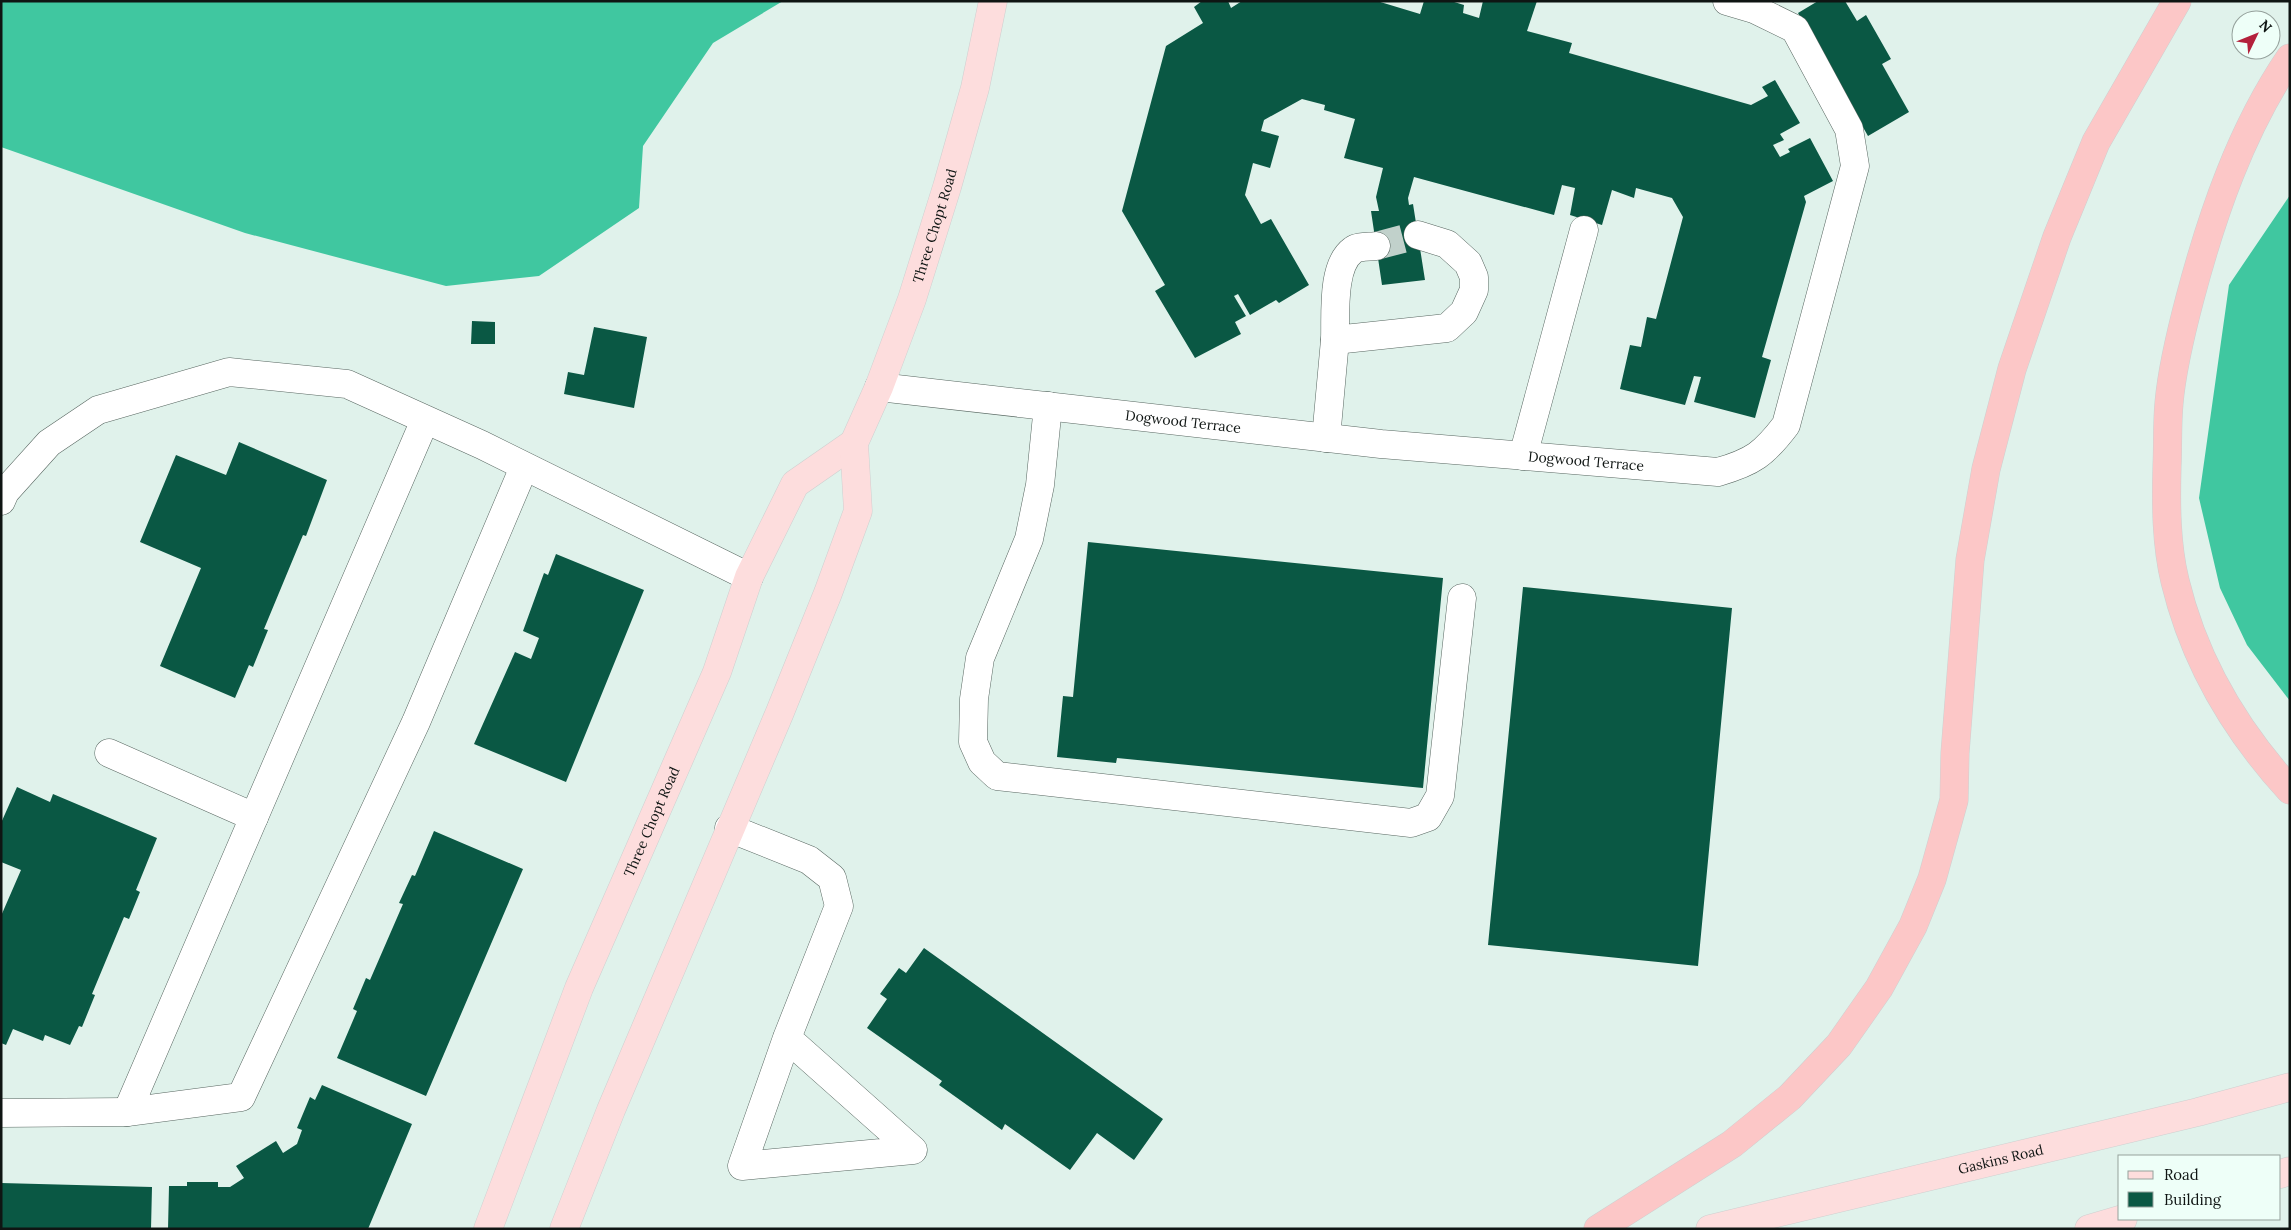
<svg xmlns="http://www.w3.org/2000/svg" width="2291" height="1230" viewBox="0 0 2291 1230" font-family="Lora,serif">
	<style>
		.forest { fill: #40c7a0 }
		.building { fill: #0a5844 }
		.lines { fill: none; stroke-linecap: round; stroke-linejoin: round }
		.minor-tunnel { stroke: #c1d1cb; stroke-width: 28; stroke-dasharray: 28 14; stroke-linecap: butt }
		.minor-casing { stroke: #586761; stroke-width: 29 }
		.major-casing { stroke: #cfd0d0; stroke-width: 29 }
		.highway-casing { stroke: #cfd0d0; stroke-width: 29 }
		.minor { stroke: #fff; stroke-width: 28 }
		.major { stroke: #fddddd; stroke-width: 28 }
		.highway { stroke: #fcc7c7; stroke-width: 28 }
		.labels { text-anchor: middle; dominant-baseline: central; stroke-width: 5; stroke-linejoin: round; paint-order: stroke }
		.street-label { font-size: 14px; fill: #0f1513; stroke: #eefff8 }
	</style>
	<rect width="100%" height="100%" fill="#e0f2eb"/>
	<path class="forest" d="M1,1H783L713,43L643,146L639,208L539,276L446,286L245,233L1,147Z
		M2290,195V701L2247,645L2220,588L2199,498L2229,285Z"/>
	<path class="building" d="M1202,1H1228L1231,8L1242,1H1377L1420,14L1424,1H1451L1464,5L1463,13L1479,18L1483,1H1537L1527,31L1572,43L1569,53L1751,105L1768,96L1762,87L1775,80L1800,123L1780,134L1784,140L1773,145L1780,157L1790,152L1788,149L1810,138L1833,181L1804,196L1806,202L1762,357L1771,360L1755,418L1694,402L1701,377L1694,376L1685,405L1620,389L1630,345L1641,347L1647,317L1656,319L1683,217L1672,198L1636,188L1634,198L1612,190L1602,225L1570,215L1575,188L1562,185L1554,215L1414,177L1408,198L1409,205L1413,204L1425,280L1382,285L1371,211H1379L1376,197L1383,168L1344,158L1355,119L1324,110L1325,105L1302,99L1264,120L1261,131L1279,136L1270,168L1253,163L1245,195L1261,224L1271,219L1309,285L1279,303L1276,300L1250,315L1238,294L1234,296L1246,316L1235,322L1241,334L1195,358L1155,291L1165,285L1122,211L1166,46L1203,23L1194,7Z
		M1818,1H1845L1857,21L1866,15L1891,59L1882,64L1909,112L1868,136L1798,13Z
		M472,321L495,322V344H471Z
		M594,327L647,337L634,408L564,394L568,372L584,375Z
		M239,442L327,480L306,536L303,535L264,629L268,630L253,667L249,665L235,698L160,666L201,568L140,542L176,455L226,475Z
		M1088,542L1443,578L1423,788L1117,758L1116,763L1057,757L1063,696L1073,697Z
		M556,554L644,590L566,782L474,744L515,652L531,659L539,638L523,631L544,573L548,575Z
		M1523,587L1732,608L1698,966L1488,945Z
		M17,787L50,802L53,794L157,838L136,890L140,892L129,919L124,917L92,994L95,995L82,1027L79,1026L70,1045L45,1035L43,1041L13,1029L6,1045L1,1043V916L21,870L1,862V823Z
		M434,831L523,869L426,1096L337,1058L357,1011L353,1009L366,978L370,980L403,904L399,903L412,875L415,876Z
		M924,948L1163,1119L1134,1160L1097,1133L1070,1170L1005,1124L1002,1130L939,1085L942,1081L867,1028L887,999L880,994L899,968L906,973Z
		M322,1085L412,1124L368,1229H168L169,1186H187V1182H218V1187H230L244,1178L236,1166L276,1141L283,1153L297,1144L302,1130L297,1128L310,1097L315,1100Z
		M1,1183L152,1187L151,1229H1Z"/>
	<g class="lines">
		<path class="minor-tunnel" d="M1376,246L1418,235"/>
		<g class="minor-casing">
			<g id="minor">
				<path d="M1376,246C1370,247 1358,246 1353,250C1331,266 1336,316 1335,340L1447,328L1464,312L1474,290V277L1468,263L1447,244L1418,235"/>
				<path id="s1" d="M879,387L1381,444L1718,472C1753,462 1764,454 1786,425L1855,166L1849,129L1795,29L1754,9L1727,1"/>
				<path d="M1048,406L1040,485L1029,539L980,658L974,699L973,742L982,762L997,776L1411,823L1428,817L1440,796L1462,598"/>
				<path d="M425,420L127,1112L241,1097L416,722L524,467"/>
				<path d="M1326,438L1335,340"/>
				<path d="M1523,456L1584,230"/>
				<path d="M1,501L5,492L49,443L98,410L229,372L347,384L482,445L749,577"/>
				<path d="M109,753L254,817"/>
				<path d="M729,828L809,860L832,878L839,906L787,1038L742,1166L913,1150L787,1038"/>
				<path d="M1,1113L127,1112"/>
			</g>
		</g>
		<g class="major-casing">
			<g id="major">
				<path d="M2280,1174L2290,1171"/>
				<path id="s2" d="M488,1229L579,988L717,672L749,577L795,484L854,443"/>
				<path id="s3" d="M564,1229L611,1110L780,712L828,593L858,511L854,443L879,387L912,299L947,187L975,88L993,1"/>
				<path id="s4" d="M1710,1229L2198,1112L2290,1087"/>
				<path d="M2089,1229L2123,1219"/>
			</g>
		</g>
		<g class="highway-casing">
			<path id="highway" d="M2290,58C2241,130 2212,215 2190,298C2181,332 2172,368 2169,403C2167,424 2168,445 2167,466C2166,504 2166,544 2175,581C2194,660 2235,730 2290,790
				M1598,1229L1732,1144L1790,1097L1839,1045L1879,988L1913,926L1932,879L1954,800L1955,753L1970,560L1986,469L2012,369L2057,237L2096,142L2177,1"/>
		</g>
		<use href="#minor" class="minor"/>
		<use href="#major" class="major"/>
		<use href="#highway" class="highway"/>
	</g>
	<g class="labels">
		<g class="street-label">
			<text stroke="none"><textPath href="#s3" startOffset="1076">Three Chopt Road</textPath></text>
			<text stroke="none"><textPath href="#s1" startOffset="306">Dogwood Terrace</textPath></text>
			<text stroke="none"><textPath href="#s1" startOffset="711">Dogwood Terrace</textPath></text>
			<text stroke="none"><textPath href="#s2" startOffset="439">Three Chopt Road</textPath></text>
			<text stroke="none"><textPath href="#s4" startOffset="299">Gaskins Road</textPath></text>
		</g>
	</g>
	<rect width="2291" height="1230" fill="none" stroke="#0f1513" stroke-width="5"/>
	<rect x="2118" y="1155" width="162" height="65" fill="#eefff8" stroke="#95a19c"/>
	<rect x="2128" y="1171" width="25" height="8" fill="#fddddd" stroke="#95a19c"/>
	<text x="2164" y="1180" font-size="15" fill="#0f1513">Road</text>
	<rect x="2128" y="1192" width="25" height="15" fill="#0a5844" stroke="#95a19c"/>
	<text x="2164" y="1205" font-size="15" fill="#0f1513">Building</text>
	<g transform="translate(2256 35) rotate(47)"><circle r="24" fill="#eefff8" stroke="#95a19c"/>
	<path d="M0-4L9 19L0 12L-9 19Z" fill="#b4213c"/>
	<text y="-8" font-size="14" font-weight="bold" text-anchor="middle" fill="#0f1513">N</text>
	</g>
</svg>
